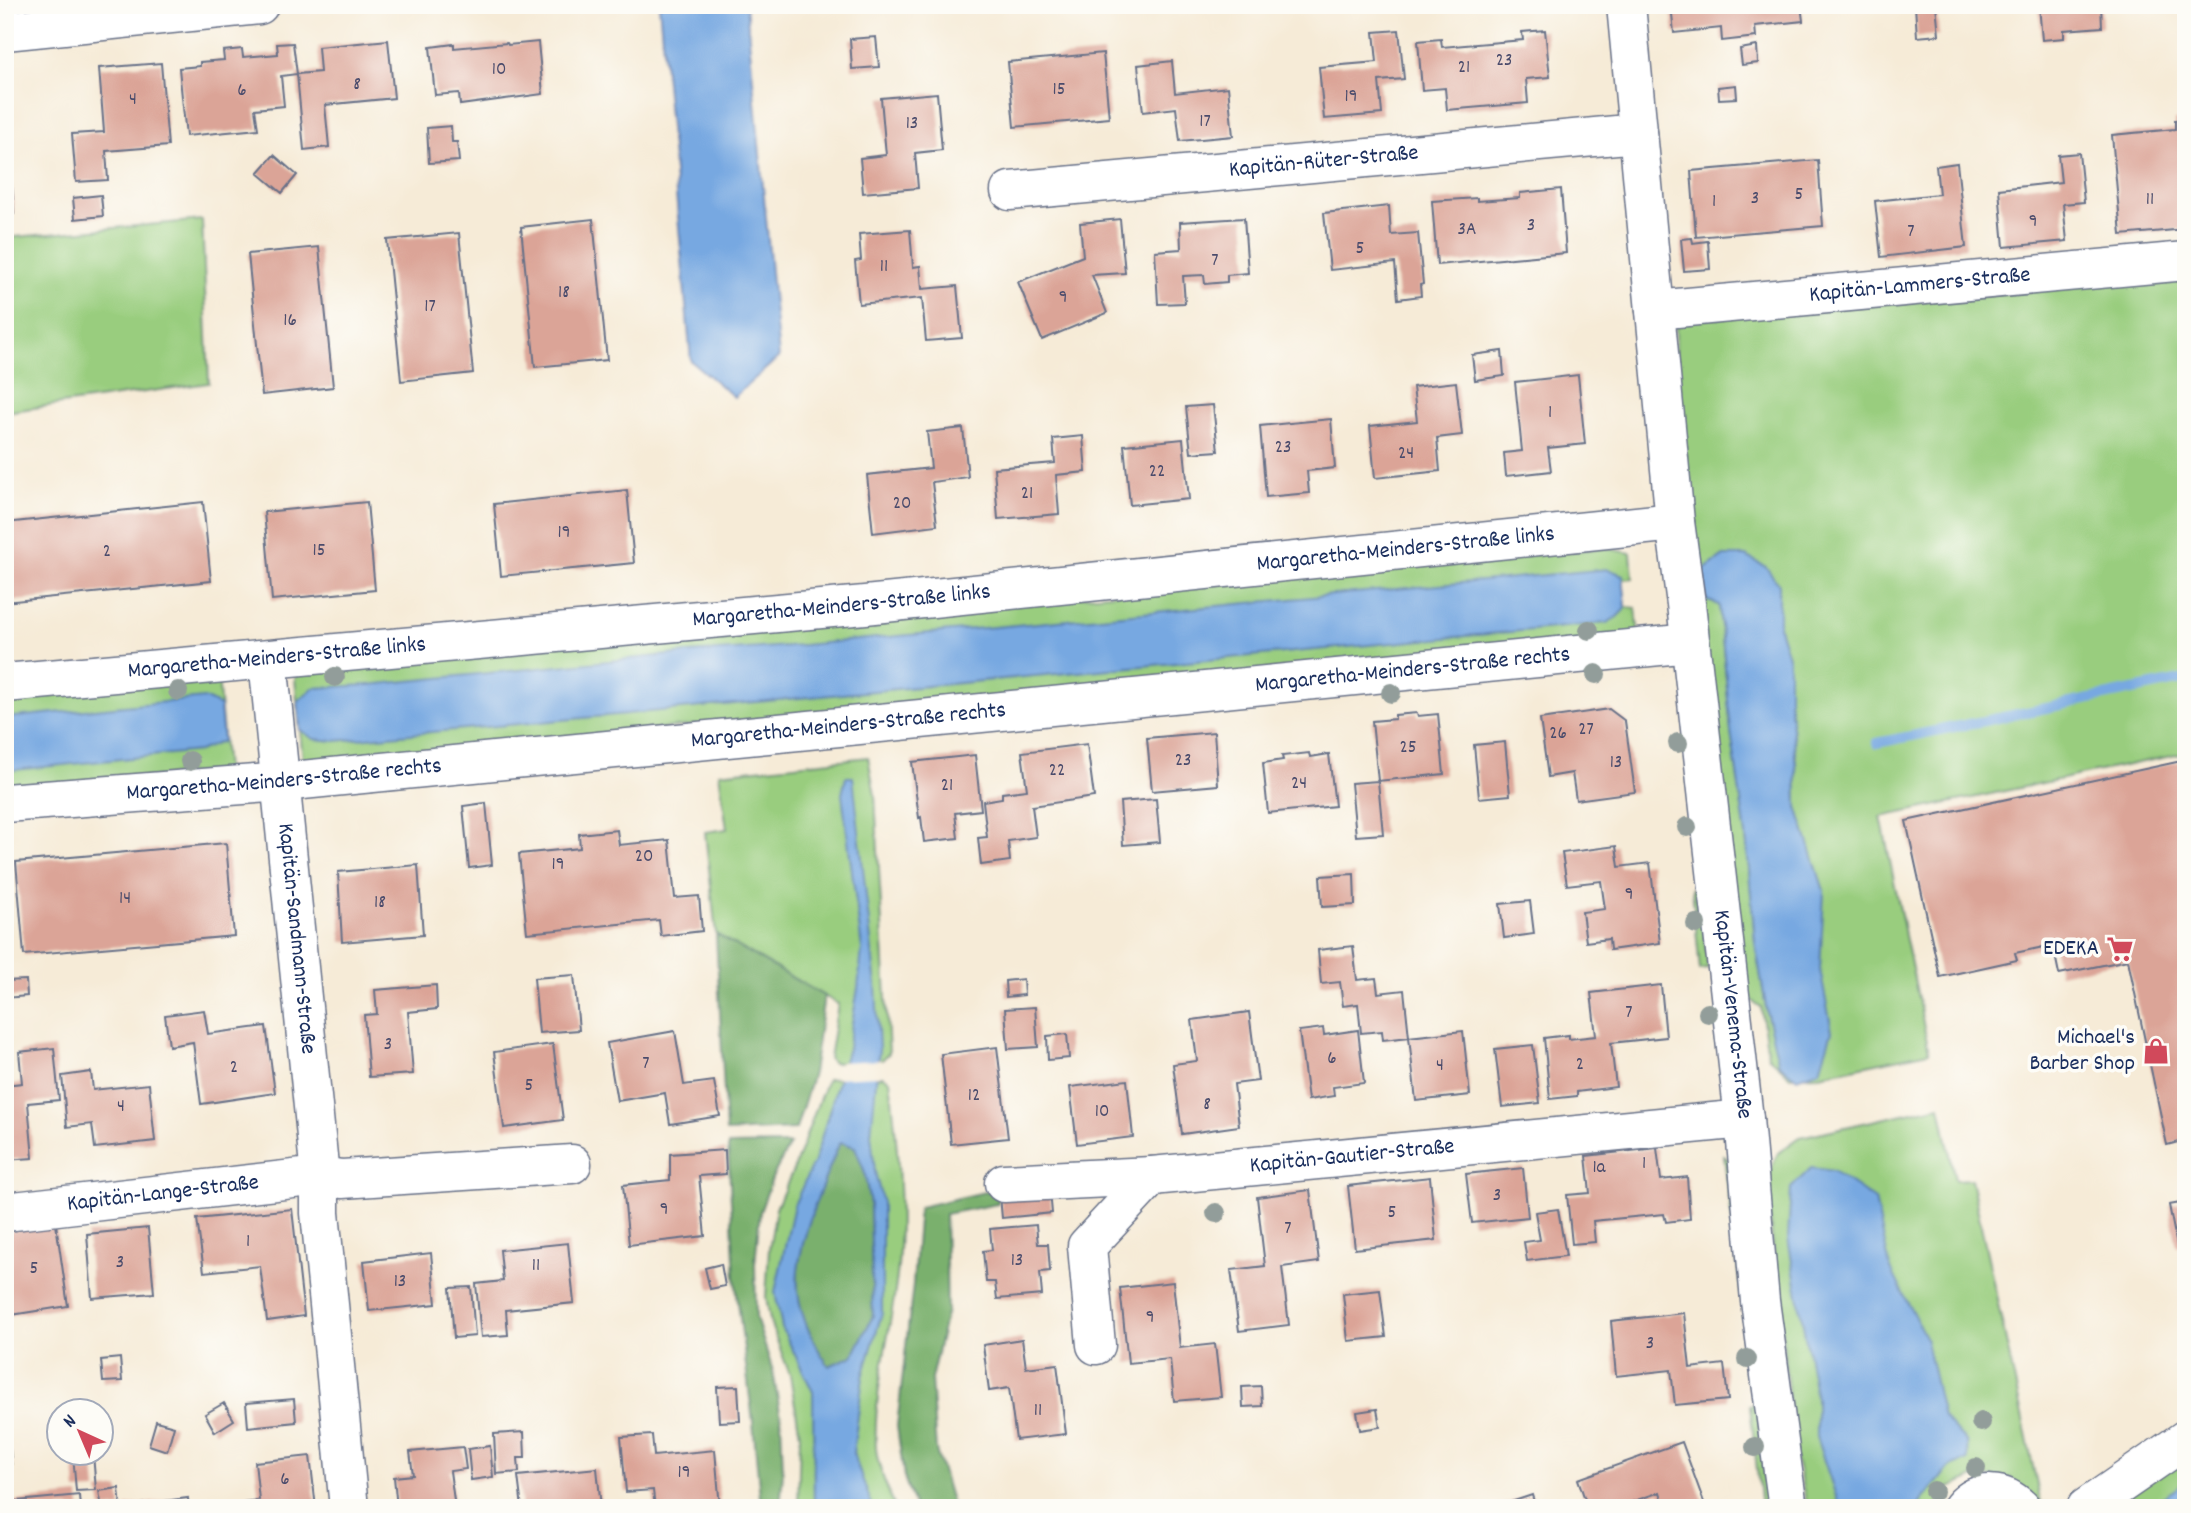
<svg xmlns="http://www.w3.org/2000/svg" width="2191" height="1513" viewBox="0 0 2191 1513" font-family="Dekko,sans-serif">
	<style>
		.green { fill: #99cd7e; stroke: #5a7e6e; stroke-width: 2 }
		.forest { fill: #7ab06d; stroke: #4a7066; stroke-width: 2 }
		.water { fill: #77a8e1; stroke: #496ca0; stroke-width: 2; fill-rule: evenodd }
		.pier { fill: #f6ebd7 }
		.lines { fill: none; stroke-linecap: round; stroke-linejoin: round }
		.stream { stroke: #77a8e1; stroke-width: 10 }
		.building { fill: #dba497 }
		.minor-casing { stroke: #687188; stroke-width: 41 }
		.minor { stroke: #fff; stroke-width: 38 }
		.tree { fill: #929d9a }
		.labels { text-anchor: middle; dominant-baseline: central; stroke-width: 7; stroke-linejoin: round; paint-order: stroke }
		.number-label { font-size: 19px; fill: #4b4c6c }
		.street-label { font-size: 23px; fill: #1b2f5e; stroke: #fdfcf7 }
		.poi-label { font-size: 23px; fill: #1b2f5e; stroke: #fdfcf7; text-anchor: end }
	</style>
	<rect width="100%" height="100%" fill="#fdfcf7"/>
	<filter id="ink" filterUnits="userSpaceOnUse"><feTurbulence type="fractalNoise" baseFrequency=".0143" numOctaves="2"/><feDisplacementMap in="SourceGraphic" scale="14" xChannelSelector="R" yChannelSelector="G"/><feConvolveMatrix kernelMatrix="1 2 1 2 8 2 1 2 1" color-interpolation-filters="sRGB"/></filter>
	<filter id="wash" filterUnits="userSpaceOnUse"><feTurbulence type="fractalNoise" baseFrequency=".00686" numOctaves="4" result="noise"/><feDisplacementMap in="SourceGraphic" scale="28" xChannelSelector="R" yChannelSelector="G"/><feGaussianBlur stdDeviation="1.57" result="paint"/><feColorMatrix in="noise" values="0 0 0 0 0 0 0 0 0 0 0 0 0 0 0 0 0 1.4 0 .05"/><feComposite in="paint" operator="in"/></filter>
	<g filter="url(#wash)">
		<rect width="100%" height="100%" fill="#f6ebd7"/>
		<path class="green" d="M202,220L209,383L5,412V238Z
			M2186,264V753L1881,817L1929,1052L1819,1075L1790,1076L1768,1056L1761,1007L1743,994L1697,606L1706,600L1719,605L1731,732L1746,835L1755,942L1768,1019L1824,891L1797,807L1796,760L1789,700V660L1779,628V585L1724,556L1702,571L1693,574L1675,406L1676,322Z
			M1604,548L1631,553L1633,578L1623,579L1626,607L1636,608L1639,637L303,762L295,679L297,669Z
			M218,677L226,770L5,791V697Z
			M868,757L875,795L889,1053L882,1060L833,1063L829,1058L838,1004L716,934L705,832L727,829L719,773Z
			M1692,888L1699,893L1708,969L1700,970Z
			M883,1076L890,1080C897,1141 903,1205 898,1266C893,1326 873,1386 876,1447C877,1467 888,1489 895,1508H798L800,1435L790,1375L771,1325L766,1297L769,1249L776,1208L795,1166L827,1079Z
			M1940,1106L1955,1180L1971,1179L2042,1508H2038L2030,1494L2010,1478L1977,1476L1947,1489L1935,1508H1808L1795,1457L1766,1180L1778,1153L1800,1137Z
			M1724,1156L1730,1161L1741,1293Z
			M1757,1403L1766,1508H1761L1750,1405Z
			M2186,1455V1508H2108Z"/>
		<path class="forest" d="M716,934L824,996L813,1073L796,1129L726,1132Z
			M840,1142L855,1146L864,1170L870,1204L873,1316L853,1356L829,1366C810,1340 794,1304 798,1270C803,1228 824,1181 840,1142Z
			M790,1144L773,1176L760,1212L755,1264L756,1318L773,1371L781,1418L783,1472L780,1508H761L753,1422L735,1278L728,1145Z
			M989,1191H998V1204L945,1214L947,1310L931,1379L936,1450L953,1508H915L904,1477L897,1426L913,1284L919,1207Z"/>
		<path class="water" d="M659,5H746L779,357L734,397L691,361Z
			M1724,556H1746L1766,567L1779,585V628L1789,660V700L1796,766L1797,807L1824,891L1820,970L1832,1031L1820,1070L1797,1078L1779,1064L1768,1019L1755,942L1746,835L1731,732L1719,605L1706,600L1702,571Z
			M1608,569L1623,575L1626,608L1617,617L1607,623L335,741L314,739L300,730L298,701L313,688L368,685L689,653L803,645Z
			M204,698L220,706L223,741L199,751L5,771V718Z
			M846,777H853L876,987L879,1050L871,1134L875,1172L882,1200V1313L863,1377L853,1453L873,1508H814L813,1392L782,1328L775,1292L794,1205L815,1159L848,1048L858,988L862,949L842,794ZM840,1142L855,1147L864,1170L870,1204L873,1316L853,1356L829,1366C810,1340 794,1304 798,1270C803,1228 824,1181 840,1142Z
			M1811,1168L1833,1171L1875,1200L1890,1267L1925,1337L1943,1417L1967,1443L1968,1460L1950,1467L1916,1508H1840L1816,1437V1399L1788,1238L1791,1188Z
			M2186,1482V1508H2147Z"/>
		<path class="pier" d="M881,1060L879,1076L836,1078L840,1062Z"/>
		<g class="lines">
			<path class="stream" d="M1877,743L2186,679"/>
		</g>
		<g id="blocks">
			<path class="building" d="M1671,5H1801L1803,21L1755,26L1756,37L1722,41L1721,28L1674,33Z
				M1915,5H1936L1939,35L1917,37Z
				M2039,5H2101L2102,27L2064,30V38L2042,40Z
				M1399,30L1404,79L1379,81L1382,114L1324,119L1319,67L1377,62L1374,32Z
				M1545,30L1550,77L1526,79L1528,103L1447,110L1445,88L1422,90L1418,41L1441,39L1442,47L1523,40L1522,32Z
				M876,37L879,67L852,69L850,39Z
				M388,40L394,98L325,105L329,147L304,150L297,74L320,72L318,47Z
				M538,42L543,94L460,105L459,93L435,95L430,47L454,44V48L507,43L508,45Z
				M293,43L297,74L281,76L284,106L255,109L258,129L186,136L179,68L200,66V62L224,60L223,51L242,49L243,57L278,54L277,44Z
				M1757,46L1758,63L1742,65L1740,49Z
				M1103,53L1109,118L1014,127L1008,62Z
				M5,55H7L10,83H5Z
				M1172,61L1175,93L1228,87L1233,136L1180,141L1176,108L1143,112L1138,65Z
				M161,63L168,146L106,151L108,180L76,182L72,134L104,132L99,68Z
				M1736,85L1737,98L1719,99L1718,87Z
				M937,93L942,150L915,153L918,188L863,193L860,158L886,155L881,98Z
				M2186,119V171L2179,172L2185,229L2121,235L2112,135L2175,129V120Z
				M451,126L452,142H457L459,161L429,163L427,128Z
				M2079,153L2084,202L2063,204L2067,241L2004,247L1999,189L2061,182L2058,155Z
				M274,155L297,175L282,193L258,173Z
				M1818,160L1823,226L1696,237L1691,171Z
				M1957,163L1966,247L1881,257L1875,201L1939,194L1936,166Z
				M12,186L14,214H5V187Z
				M1561,189L1566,253L1437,265L1432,201L1477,198V201L1520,198V193Z
				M101,195L103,216L75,219L73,198Z
				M1389,206L1391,235L1418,233L1423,284L1420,285L1421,296L1398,299L1395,263L1330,270L1324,213Z
				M1244,218L1248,273L1227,275V282L1205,284L1204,275L1183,276L1185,303L1158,304L1155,251L1181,249L1180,222Z
				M593,219L607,360L535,367L521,227Z
				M1120,219L1125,273L1092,275L1107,313L1042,340L1018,282L1083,256L1080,223Z
				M910,230L913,267L920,266L922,289L957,286L962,338L926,341L922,298L859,304L855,261L861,260L859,234Z
				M459,233L473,373L401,381L387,240Z
				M1692,238L1693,243L1708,241L1710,269L1684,271L1681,239Z
				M319,247L333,387L262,395L248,254Z
				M1502,351L1504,376L1475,380L1472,355Z
				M1578,375L1585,444L1548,448L1551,471L1506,476L1504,453L1522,451L1515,382Z
				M1456,382L1462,435L1437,438L1440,471L1375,478L1370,426L1417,421L1413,387Z
				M1213,405L1218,451L1191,453L1186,407Z
				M1331,419L1335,468L1307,471L1309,493L1266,497L1260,426Z
				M963,428L968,477L932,482L937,525L873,533L867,475L931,468L927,432Z
				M1083,436L1086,472L1056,475L1059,514L998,519L994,468L1055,463L1053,439Z
				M1183,439L1189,499L1130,505L1124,445Z
				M627,490L634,563L501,576L494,504Z
				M203,502L211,581L5,602V523Z
				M367,502L375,590L272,600L264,512Z
				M1609,709L1625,721L1635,792L1576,800L1572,773L1548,777L1540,719Z
				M1417,713L1418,716L1438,714L1444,774L1378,781L1372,721L1395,719V715Z
				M1214,732L1218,785L1152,791L1147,738Z
				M1505,742L1510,795L1479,798L1474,745Z
				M1087,744L1094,797L1032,806L1036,837L1008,841L1010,861L981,865L978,838L987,837L983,801L1002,798V793L1027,790L1022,752Z
				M1309,753L1310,757L1329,754L1335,806L1268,813L1263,763L1283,760L1282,756Z
				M975,755L981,810L955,813L958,838L924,842L921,817L919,818L912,762Z
				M2186,760V1140L2167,1145L2128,960L2059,974L2053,945L2015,953L2017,960L1940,977L1906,821Z
				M1378,781L1383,834L1356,836L1351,783Z
				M1156,799L1160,842L1123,845L1120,802Z
				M486,803L492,865L469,868L463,806Z
				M617,830L619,845L669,840L675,898L699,896L702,931L661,936L659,920L527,933L519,854L580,848L579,834Z
				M226,843L234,936L24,955L16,862Z
				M1616,846L1619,867L1650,863L1660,943L1610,950L1609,939L1586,942L1582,912L1605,909L1601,881L1567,885L1562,853Z
				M418,865L423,935L342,942L338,872Z
				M1354,874L1355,905L1322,907L1320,876Z
				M1530,901L1534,934L1504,938L1500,904Z
				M1353,946L1357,980L1376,978L1378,993L1404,990L1409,1037L1383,1040L1382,1031L1361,1033L1358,1004L1343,1006L1340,982L1321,984L1318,950Z
				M574,975L579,1030L539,1033L534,978Z
				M1023,979L1024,995L1006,997L1005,981Z
				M26,980L27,996L5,998V981Z
				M436,985L437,1009L408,1012L413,1074L369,1077L364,1015L377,1014L375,990Z
				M1661,985L1666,1037L1611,1043L1616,1087L1577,1092V1096L1550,1099L1544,1038L1569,1035V1039L1596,1036L1591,993Z
				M1035,1007L1038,1047L1008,1049L1005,1009Z
				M204,1010L208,1034L266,1026L275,1093L201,1104L193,1042L169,1046L165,1015Z
				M1249,1012L1258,1081L1234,1084L1239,1126L1182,1134L1173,1064L1197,1061L1192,1020Z
				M1323,1028L1324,1035L1358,1030L1364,1083L1333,1087L1334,1096L1308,1100L1299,1031Z
				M675,1031L684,1085L714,1081L720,1116L670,1124L665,1093L617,1101L607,1043Z
				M1463,1031L1470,1095L1416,1101L1409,1037Z
				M1067,1034L1069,1058L1048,1060L1047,1036Z
				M553,1044L563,1120L504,1128L494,1052Z
				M1533,1045L1540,1103L1502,1107L1495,1049Z
				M997,1047L1008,1138L951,1144L941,1054Z
				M54,1048L59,1100L28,1103L33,1158L5,1160V1085L22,1083L19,1052Z
				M91,1072L93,1090L149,1084L155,1141L95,1148L92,1124L67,1127L62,1076Z
				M1127,1080L1133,1137L1077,1144L1070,1087Z
				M1657,1148L1661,1180L1687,1177L1690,1219L1666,1222L1664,1214L1593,1221L1595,1242L1572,1244L1567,1195L1590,1193L1586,1156Z
				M725,1150L726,1174L699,1176L705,1236L629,1245L623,1185L670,1180V1154Z
				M1523,1168L1528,1217L1472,1223L1466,1174Z
				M1430,1177L1436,1240L1355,1249L1348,1186Z
				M1310,1190L1319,1262L1282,1267L1289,1325L1239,1331L1231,1270L1265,1266L1257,1197Z
				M1050,1191L1052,1213L1002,1218L1000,1196Z
				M2186,1202V1244L2177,1246L2169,1205Z
				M292,1209L304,1316L267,1321L260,1266L204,1272L197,1219Z
				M1558,1209L1566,1256L1527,1261L1524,1242L1540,1240L1535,1212Z
				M56,1224L68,1306L5,1316V1232Z
				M1036,1225L1038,1244H1048L1050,1271L1040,1272L1042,1295L997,1299L995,1282H986L983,1251L992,1250L990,1229Z
				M148,1228L154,1293L92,1298L87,1234Z
				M568,1243L574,1303L506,1310L508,1335L481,1337L476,1284L503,1281L500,1250Z
				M431,1253L436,1304L369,1311L364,1261Z
				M721,1264L725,1286L710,1289L705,1268Z
				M1173,1282L1180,1348L1215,1344L1221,1397L1174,1401L1170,1359L1128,1363L1120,1288Z
				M471,1287L475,1336L454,1338L450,1288Z
				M1380,1290L1386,1337L1348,1341L1343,1294Z
				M1684,1313L1690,1368L1724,1364L1728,1400L1675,1405L1671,1370L1616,1376L1611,1321Z
				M1022,1339L1026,1368L1057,1364L1066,1434L1016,1440L1009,1388L989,1391L983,1345Z
				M120,1358L122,1381L103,1382L101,1360Z
				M738,1386L740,1421L719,1422L717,1387Z
				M1261,1386L1262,1406L1243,1407L1242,1387Z
				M294,1399L296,1422L248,1427L246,1403Z
				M224,1403L234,1420L215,1432L205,1414Z
				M1377,1409L1380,1427L1360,1430L1357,1412Z
				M156,1421L174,1426L167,1451L149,1445Z
				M524,1432L525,1458H518L519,1472L496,1474L494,1434Z
				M652,1435L654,1456L715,1450L720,1508H655L653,1490L626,1492L621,1437Z
				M5,1437H9L13,1483L5,1484Z
				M1682,1442L1706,1508H1665L1660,1492L1631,1502L1633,1508H1588L1578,1479Z
				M490,1446L493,1477L471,1480L468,1449Z
				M463,1447L466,1469L450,1471L455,1508H397L394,1477L413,1475L410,1452Z
				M73,1454H93L96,1490L76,1491Z
				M310,1456L316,1508H227V1504L259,1500L255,1462Z
				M597,1468L601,1508H522L518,1476Z
				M119,1488L121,1508H102L99,1491Z
				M79,1495L80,1508H8L7,1502Z
				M1532,1495L1536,1508H1496V1507Z
				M188,1498L189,1508H127V1506Z"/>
		</g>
	</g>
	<g filter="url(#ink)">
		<use href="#blocks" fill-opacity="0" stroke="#687188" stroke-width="2"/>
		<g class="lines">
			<g class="minor-casing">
				<g id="minor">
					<path id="s1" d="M1626,5L1675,522L1686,604L1744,1119L1760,1301L1788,1508"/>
					<path d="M5,31L259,5"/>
					<path id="s2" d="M1010,191L1638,133"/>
					<path id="s3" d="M1655,310L2186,261"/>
					<path id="s4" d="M268,660L320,1176V1213L349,1508"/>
					<path id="s5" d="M5,683L865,605L1675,522"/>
					<path id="s6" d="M5,803L282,782L1690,643"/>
					<path d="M1004,1183L1152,1176"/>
					<path id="s7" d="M5,1212L320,1176L342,1179L572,1164"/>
					<path id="s8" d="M1096,1345L1087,1246L1152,1176L1744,1119"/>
					<path d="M1962,1508C1979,1488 2004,1491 2021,1508"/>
					<path d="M2086,1508L2186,1439"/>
				</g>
			</g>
			<use href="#minor" class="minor"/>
		</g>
		<g class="tree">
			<circle cx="1589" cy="630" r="10"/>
			<circle cx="1596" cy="674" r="10"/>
			<circle cx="335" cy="677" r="10"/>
			<circle cx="178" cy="691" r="10"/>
			<circle cx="1391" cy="693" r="10"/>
			<circle cx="1678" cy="743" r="10"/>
			<circle cx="190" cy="761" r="10"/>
			<circle cx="1687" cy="827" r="10"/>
			<circle cx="1696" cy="924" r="10"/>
			<circle cx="1708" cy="1013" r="10"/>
			<circle cx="1216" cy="1213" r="10"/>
			<circle cx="1747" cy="1359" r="10"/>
			<circle cx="1981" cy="1422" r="10"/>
			<circle cx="1755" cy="1447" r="10"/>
			<circle cx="1976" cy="1468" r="10"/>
			<circle cx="1934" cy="1491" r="10"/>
		</g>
	</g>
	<defs>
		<g id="supermarket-bare" transform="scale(2.1)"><path d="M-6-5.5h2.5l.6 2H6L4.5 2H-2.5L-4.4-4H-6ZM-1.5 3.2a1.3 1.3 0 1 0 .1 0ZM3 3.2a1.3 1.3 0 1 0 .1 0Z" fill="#d1495b" stroke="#fdfcf7" stroke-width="2.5" paint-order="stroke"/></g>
		<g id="shop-bare" transform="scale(2.1)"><path d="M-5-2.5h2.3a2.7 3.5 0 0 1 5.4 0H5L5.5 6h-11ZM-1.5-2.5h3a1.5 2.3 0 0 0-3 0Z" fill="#d1495b" stroke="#fdfcf7" stroke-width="2.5" paint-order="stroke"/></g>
	</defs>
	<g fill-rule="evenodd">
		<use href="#supermarket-bare" x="2120" y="949"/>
		<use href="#shop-bare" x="2156" y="1051"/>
	</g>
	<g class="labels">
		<g class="number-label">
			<text x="1504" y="61">23</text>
			<text x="1464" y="68">21</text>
			<text x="499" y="70">10</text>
			<text x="357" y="85">8</text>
			<text x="1059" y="90">15</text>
			<text x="242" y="91">6</text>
			<text x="1351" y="97">19</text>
			<text x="133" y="100">4</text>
			<text x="1205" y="122">17</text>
			<text x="912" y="124">13</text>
			<text x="1799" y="195">5</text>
			<text x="1755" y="199">3</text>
			<text x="2150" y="200">11</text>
			<text x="1714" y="202">1</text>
			<text x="2033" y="222">9</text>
			<text x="1531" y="226">3</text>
			<text x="1467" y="230">3A</text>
			<text x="1911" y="232">7</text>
			<text x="1360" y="249">5</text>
			<text x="1215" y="261">7</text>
			<text x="884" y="267">11</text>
			<text x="564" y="293">18</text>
			<text x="1063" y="298">9</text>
			<text x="430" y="307">17</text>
			<text x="290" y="321">16</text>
			<text x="1550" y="413">1</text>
			<text x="1283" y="448">23</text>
			<text x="1406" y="454">24</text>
			<text x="1157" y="472">22</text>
			<text x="1027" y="494">21</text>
			<text x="902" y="504">20</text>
			<text x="564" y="533">19</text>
			<text x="319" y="551">15</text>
			<text x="107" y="552">2</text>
			<text x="1586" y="730">27</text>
			<text x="1558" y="734">26</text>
			<text x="1408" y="748">25</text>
			<text x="1183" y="761">23</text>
			<text x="1616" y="763">13</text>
			<text x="1057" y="771">22</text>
			<text x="1299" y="784">24</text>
			<text x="947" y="786">21</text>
			<text x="644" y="857">20</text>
			<text x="558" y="865">19</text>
			<text x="1629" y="895">9</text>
			<text x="125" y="899">14</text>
			<text x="380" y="903">18</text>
			<text x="1629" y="1013">7</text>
			<text x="388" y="1045">3</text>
			<text x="1332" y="1059">6</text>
			<text x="646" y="1064">7</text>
			<text x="1580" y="1065">2</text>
			<text x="1440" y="1066">4</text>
			<text x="234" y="1068">2</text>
			<text x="529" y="1086">5</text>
			<text x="974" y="1096">12</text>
			<text x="1207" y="1105">8</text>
			<text x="121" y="1107">4</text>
			<text x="1102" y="1112">10</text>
			<text x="1644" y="1164">1</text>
			<text x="1599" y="1168">1a</text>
			<text x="1497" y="1196">3</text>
			<text x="664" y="1210">9</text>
			<text x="1392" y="1213">5</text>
			<text x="1288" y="1229">7</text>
			<text x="248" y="1242">1</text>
			<text x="1017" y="1261">13</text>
			<text x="120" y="1263">3</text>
			<text x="536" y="1266">11</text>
			<text x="34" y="1269">5</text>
			<text x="400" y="1282">13</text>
			<text x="1150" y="1318">9</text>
			<text x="1650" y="1344">3</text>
			<text x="1038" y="1411">11</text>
			<text x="684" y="1473">19</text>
			<text x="285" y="1480">6</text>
		</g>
		<g class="street-label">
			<text stroke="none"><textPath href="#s2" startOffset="315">Kapitän-Rüter-Straße</textPath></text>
			<text stroke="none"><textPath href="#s3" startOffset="266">Kapitän-Lammers-Straße</textPath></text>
			<text stroke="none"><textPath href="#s5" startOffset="1407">Margaretha-Meinders-Straße links</textPath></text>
			<text stroke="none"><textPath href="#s5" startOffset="840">Margaretha-Meinders-Straße links</textPath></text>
			<text stroke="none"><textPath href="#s5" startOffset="273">Margaretha-Meinders-Straße links</textPath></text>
			<text stroke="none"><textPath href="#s6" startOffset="1414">Margaretha-Meinders-Straße rechts</textPath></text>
			<text stroke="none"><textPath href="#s6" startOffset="847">Margaretha-Meinders-Straße rechts</textPath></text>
			<text stroke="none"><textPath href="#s6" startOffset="280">Margaretha-Meinders-Straße rechts</textPath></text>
			<text stroke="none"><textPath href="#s4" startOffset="280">Kapitän-Sandmann-Straße</textPath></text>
			<text stroke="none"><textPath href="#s1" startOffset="1015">Kapitän-Venema-Straße</textPath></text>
			<text stroke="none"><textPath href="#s8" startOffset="396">Kapitän-Gautier-Straße</textPath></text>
			<text stroke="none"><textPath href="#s7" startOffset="159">Kapitän-Lange-Straße</textPath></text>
		</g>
		<g class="poi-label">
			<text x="2099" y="949">EDEKA</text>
			<text x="2135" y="1038">Michael's<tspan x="2135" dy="26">Barber Shop</tspan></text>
		</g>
	</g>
	<rect width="2191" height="1513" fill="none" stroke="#fdfcf7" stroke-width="28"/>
	<g transform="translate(80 1432) rotate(316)"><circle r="33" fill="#fdfcf7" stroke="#a3aaba" stroke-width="2"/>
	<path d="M0-5L12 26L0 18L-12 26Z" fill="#d1495b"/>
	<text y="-10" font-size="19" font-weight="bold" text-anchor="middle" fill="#1b2f5e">N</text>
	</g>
</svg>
